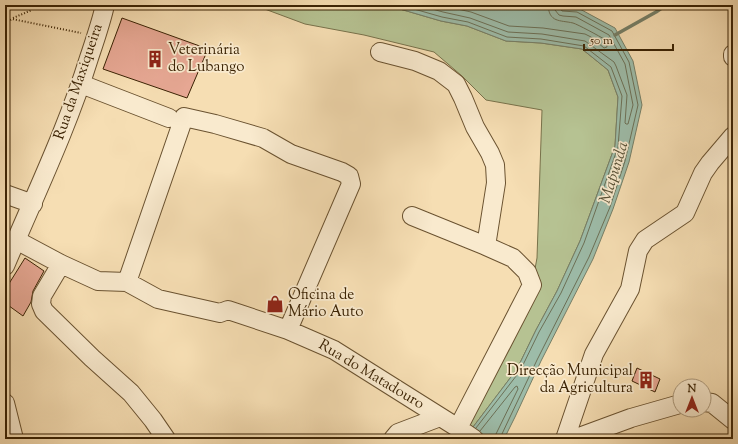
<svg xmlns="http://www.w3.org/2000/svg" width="738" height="444" viewBox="0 0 738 444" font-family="'Sorts Mill Goudy',serif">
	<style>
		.green { fill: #b6c292; stroke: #78724b }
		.water { fill: #9dbca9; stroke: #767f67 }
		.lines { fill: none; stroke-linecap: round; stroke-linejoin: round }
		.shore { stroke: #6c7056; stroke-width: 1 }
		.stream { stroke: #767f67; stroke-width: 3.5 }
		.building { fill: #e6a793; stroke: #3b2304 }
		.minor-casing { stroke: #6a5230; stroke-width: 20 }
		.path { stroke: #3b2304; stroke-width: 2; stroke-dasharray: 1 2; stroke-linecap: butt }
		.minor { stroke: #f9eace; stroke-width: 18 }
		.labels { text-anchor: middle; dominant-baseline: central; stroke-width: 3.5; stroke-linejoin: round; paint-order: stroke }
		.poi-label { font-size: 15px; fill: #3b2304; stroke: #f9eace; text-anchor: start }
		.street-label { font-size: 15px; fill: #3b2304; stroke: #f9eace }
		.water-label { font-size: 16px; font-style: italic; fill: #585136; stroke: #f9eace }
	</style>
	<rect width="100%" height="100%" fill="#f6deb3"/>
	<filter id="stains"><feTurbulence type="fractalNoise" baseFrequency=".005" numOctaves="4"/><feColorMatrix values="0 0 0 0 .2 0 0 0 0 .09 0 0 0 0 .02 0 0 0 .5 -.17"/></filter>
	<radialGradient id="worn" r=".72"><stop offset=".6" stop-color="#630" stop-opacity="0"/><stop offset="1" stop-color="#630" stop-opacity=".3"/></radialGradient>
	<path class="green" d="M254,5H323L332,7L349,5H369L393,7L441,21L467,26L506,41L541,43L582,49L608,70L618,97L615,146L580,241L557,291L536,330L517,369L467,435L458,428L532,285L537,258L542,110L486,100L462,76L434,52L364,35L305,24Z"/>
	<path class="water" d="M369,5H545L578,8L615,28L633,61L642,105L629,162L613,209L593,259L541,361L515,417L504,439H460L467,435L517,369L536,330L557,291L580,241L615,146L618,97L608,70L582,49L541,43L506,41L467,26L441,21L393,7Z"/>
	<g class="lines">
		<path class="shore" d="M400,5L442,17L468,22L507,37L541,39L584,46L611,67L622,96L618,147L584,243L561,293L539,332L520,371L476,428
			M418,5L443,12L470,18L508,32L542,34L585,41L614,62L616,66L627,95L625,123L626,124H628L633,105L625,64L609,35L576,17L563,16L559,15L555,10L554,5
			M439,5L471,12L509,26L543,28L585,34L591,37L604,48L607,47C607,44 606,41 604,39C601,37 577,24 573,23C560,20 549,23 548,5
			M480,431L515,387L517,386L518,389L496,434V439
			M501,439V436L537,360L589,257L610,207L625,161L638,105L629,62L612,31L577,12L562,11L560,8L559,5"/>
		<path class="stream" d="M615,35L656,12L666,5"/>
	</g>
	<path class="building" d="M122,18L208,49L187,98L103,69Z
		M25,258L44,271L33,291L31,302L23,316L5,303V290Z
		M637,368L660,379L655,392L632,381Z"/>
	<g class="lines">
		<g class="minor-casing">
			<path id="minor" d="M380,52L415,61L439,71L456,84L463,98L475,127L490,153L495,165L496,183L486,246
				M733,54V57
				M81,84L169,118
				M5,194L33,204
				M412,216L486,246L513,258L527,272L532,285L458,428
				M16,240L61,264L98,281L127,282L158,299L220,313L228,310L288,330L334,350L458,428L474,439
				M61,264L42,296L41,304L44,311L92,358L131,393L153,420L166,439
				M5,266C34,197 67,129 89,58C95,40 101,23 105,5
				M127,282L184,117L215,124L263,138L291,154L342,172L349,176L351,184L288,330
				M704,402L712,403L733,420
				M5,403L14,439
				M393,439L398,433L440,417
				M565,439L594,354L630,289L638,251L645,240L685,213L703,173L710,163L733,136
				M574,439L631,418L680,404"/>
		</g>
		<path class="path" d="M13,18L32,10L36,5
			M5,23L12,19L81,33"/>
		<use href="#minor" class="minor"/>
	</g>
	<defs>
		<g id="building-bare" transform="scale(1.38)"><path d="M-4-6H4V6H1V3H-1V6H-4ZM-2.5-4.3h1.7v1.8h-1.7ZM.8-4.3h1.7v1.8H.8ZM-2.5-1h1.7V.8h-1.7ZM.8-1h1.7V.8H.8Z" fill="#8f2418" stroke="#f9eace" stroke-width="2.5" paint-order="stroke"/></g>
		<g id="shop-bare" transform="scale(1.38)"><path d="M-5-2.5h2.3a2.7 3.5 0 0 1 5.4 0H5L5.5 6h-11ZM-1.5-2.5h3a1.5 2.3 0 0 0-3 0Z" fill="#8f2418" stroke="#f9eace" stroke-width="2.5" paint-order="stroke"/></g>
	</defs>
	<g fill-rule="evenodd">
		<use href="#building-bare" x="155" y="59"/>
		<use href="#shop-bare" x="275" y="304"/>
		<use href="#building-bare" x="646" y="380"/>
	</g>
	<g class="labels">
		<g class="poi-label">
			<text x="168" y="50">Veterinária<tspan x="168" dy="17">do Lubango</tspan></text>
			<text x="288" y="295">Oficina de<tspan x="288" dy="17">Mário Auto</tspan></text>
			<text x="633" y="371" text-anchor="end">Direcção Municipal<tspan x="633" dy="17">da Agricultura</tspan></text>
		</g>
		<g class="street-label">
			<text transform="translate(79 82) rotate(-71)">Rua da Maxiqueira</text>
			<text transform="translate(371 375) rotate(31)">Rua do Matadouro</text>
		</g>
		<g class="water-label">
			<text transform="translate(615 173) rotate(-73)">Mapunda</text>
		</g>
	</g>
	<rect width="738" height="444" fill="none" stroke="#f6deb3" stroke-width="20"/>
	<rect x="6" y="6" width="726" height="432" fill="none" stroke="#3b2304" stroke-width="2"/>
	<rect x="10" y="10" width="718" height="424" fill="none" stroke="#3b2304"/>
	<g transform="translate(692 398)"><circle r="19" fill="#f9eace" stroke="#ad9a7d"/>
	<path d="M0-3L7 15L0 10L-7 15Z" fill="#8f2418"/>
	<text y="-6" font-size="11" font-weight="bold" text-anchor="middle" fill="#3b2304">N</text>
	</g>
	<path d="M584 44v6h89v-6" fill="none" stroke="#3b2304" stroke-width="2"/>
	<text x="590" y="44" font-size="12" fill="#3b2304" stroke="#f9eace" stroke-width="3" paint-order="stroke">50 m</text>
	<rect width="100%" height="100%" filter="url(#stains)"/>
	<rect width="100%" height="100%" fill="url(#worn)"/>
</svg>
